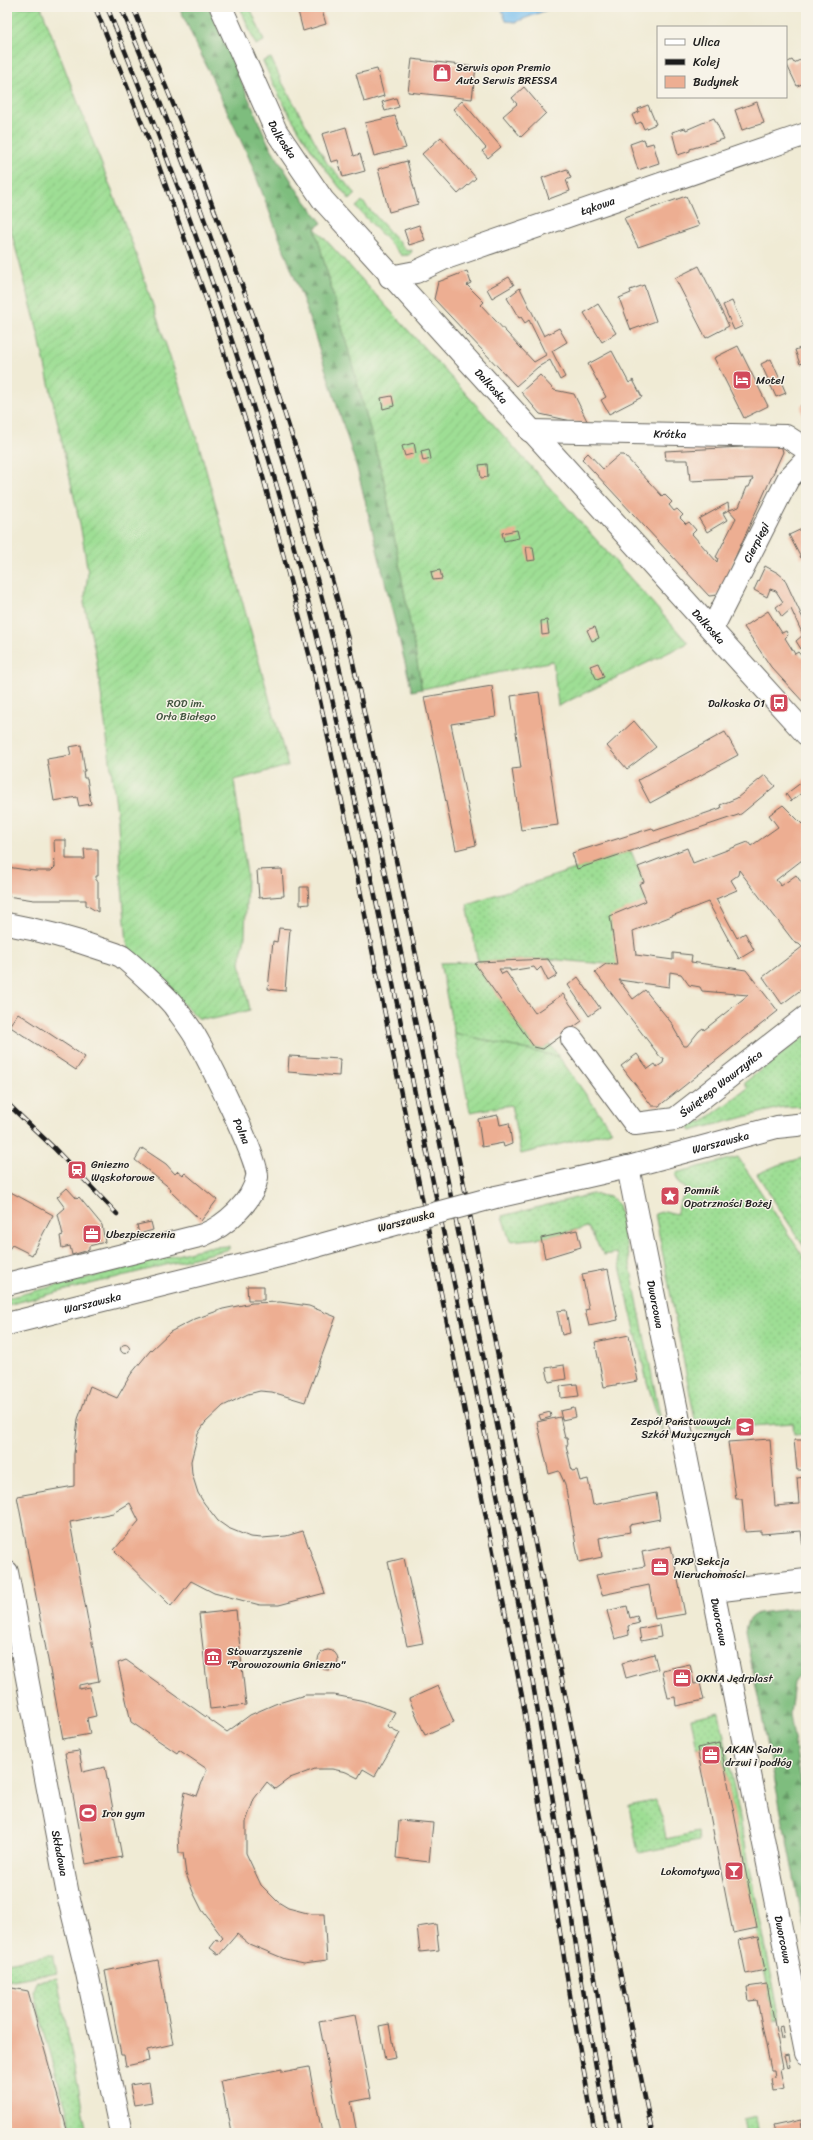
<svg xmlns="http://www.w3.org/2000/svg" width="813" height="2140" viewBox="0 0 813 2140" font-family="Sriracha,sans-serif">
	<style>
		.grass { fill: url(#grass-dots); stroke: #5d7d58 }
		.forest { fill: url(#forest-firs); stroke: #4d6c4d }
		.garden { fill: url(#garden-furrows); stroke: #5d7d58 }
		.water { fill: #78c0f0; stroke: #4a6e86 }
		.building { fill: #edae92; fill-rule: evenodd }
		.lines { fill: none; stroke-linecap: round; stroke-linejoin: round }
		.minor-casing { stroke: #66645d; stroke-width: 24 }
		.minor { stroke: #fff; stroke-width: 22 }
		.rail-casing { stroke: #1c1c1c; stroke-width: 4.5 }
		.rail { stroke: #f7f3e8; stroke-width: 3; stroke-dasharray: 9; stroke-linecap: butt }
		.minor-bridge-casing { stroke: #66645d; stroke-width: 24; stroke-linecap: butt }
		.minor-bridge { stroke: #fff; stroke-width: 22 }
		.labels { text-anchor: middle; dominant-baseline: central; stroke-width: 3; stroke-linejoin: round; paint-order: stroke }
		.poi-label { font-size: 11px; fill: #1c1c1c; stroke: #f7f3e8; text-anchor: start }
		.street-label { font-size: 11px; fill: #1c1c1c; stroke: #f7f3e8 }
		.park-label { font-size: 11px; fill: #435640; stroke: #f7f3e8 }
	</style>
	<defs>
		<pattern id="grass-dots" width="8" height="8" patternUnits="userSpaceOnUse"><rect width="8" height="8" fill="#9ede94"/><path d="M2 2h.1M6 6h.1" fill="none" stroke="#88be7f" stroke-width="1.8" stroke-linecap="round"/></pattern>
		<pattern id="forest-firs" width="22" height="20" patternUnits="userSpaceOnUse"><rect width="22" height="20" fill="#7ebd7e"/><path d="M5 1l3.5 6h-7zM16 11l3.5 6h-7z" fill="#696"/></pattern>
		<pattern id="garden-furrows" width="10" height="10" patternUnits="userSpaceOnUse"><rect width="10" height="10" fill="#9ede94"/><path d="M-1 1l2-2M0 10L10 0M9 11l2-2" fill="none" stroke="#88be7f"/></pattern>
	</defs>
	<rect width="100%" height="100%" fill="#f7f3e8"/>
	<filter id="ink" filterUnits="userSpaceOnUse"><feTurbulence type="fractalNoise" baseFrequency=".025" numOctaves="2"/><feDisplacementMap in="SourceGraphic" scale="8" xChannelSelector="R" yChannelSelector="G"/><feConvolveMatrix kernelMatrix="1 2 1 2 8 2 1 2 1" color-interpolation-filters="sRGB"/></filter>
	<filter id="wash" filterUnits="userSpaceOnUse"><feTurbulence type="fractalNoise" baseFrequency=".012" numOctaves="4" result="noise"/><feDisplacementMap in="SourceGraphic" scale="16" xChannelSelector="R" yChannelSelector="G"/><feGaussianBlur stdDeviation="0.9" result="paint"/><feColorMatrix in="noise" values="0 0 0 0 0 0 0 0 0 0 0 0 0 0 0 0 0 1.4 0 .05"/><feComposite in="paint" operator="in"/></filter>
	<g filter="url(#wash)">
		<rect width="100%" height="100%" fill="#f0ebd5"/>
		<path class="grass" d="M240,7H250L264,41L256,45Z
			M271,58L282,82L327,163L356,194L350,200C314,157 285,113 263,61Z
			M362,201L407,251L412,250C411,256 406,256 401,255L356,207Z
			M631,851L644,882L639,884L646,901L617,965L548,959L478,962L467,904Z
			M474,962L534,1047L543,1049L550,1044L559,1057L454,1033L440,963Z
			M806,1035V1106L783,1107L691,1131L687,1122L695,1116L701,1123L748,1088L744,1083Z
			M738,1157L806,1261V1434L794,1435L793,1423L697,1430L655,1214L665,1211L676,1214L686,1188L679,1184L675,1173Z
			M806,1157V1250L757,1174L778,1165Z
			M592,1194L610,1197L618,1204L665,1441L647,1382L617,1253L604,1255L588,1227L541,1238L510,1241L502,1216Z
			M229,1246V1249L7,1305V1298L208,1247Z
			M719,1712L780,2019L774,2020L720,1744L697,1748L691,1718Z
			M656,1800L663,1821L666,1839L698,1832L699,1841L638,1853L629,1806Z
			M46,1955H53L57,1972L7,1981V1963Z
			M57,1977L87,2133H73L33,1991L36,1981Z
			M756,2117L759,2133H746L743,2120Z"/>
		<path class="forest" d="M179,7H209L268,143L299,193L322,223L315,228L384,480L422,689L412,691L357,468L305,305L249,158Z
			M806,1607V1666L794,1682L790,1714L801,1782L806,1786V1937L745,1632C746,1622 749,1617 758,1613Z"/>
		<path class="garden" d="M7,7H41L134,248L199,445L288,766L234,780L247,875L245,936L240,963L250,1010L213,1019L198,1018L133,957L127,943L120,865L118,821L96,656L84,603L88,573L81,529L36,324L7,216Z
			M315,228L478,407L688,643L558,706L553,661L422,689L384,480Z
			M454,1033L559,1057L612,1131L521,1154L511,1105L470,1112Z"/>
		<path class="water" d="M501,7H554L516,22L506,21Z"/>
		<g id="blocks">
			<path class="building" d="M297,7H321L326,24L303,31Z
				M806,57V87L804,88L802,84L797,86L786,63L792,60L794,63Z
				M412,59L476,67L472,99L408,92Z
				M377,69L384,96L364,102L356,74Z
				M524,87L546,113L521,137L503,116L517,104L512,98Z
				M396,98L399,107L385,111L382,102Z
				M462,101L501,147L488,158L482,151L486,148L453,109Z
				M757,102L764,123L742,130L735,110Z
				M648,105L656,124L644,129L641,122L636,124L632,115L639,112L638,109Z
				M395,116L406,148L374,156L365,123Z
				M714,118L724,139L690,149V151L678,155L672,132L685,128L686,130Z
				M346,127L354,156L360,154L365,171L343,177L338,160L331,162L322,134Z
				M441,137L476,178L458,194L422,154Z
				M644,139L646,145L653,143L659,163L638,170L630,144Z
				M407,161L418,204L389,212L378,169Z
				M567,169L571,178L566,180L570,191L549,199L542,178Z
				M686,196L699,226L638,247L624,218Z
				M419,225L425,240L409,245L404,230Z
				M699,266L729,326L706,338L675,278Z
				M467,271L471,283L467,285L484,302L481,305L534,362L546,355L529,320L525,323L521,317L519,318L507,298L520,288L544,336L559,328L567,342L552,351L565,377L560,380L550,360L538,367L516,386L434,299L438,282Z
				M509,277L514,285L492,298L487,289Z
				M644,285L656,321L631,330L619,298L631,293L630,290Z
				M732,301L743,326L734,330L723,305Z
				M598,304L616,333L602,342L584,313Z
				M738,346L768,406L744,418L714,358Z
				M806,346V362L800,364L795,350Z
				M612,351L629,383L633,380L642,397L609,414L601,400L606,397L588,364Z
				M771,359L786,393L776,397L761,364Z
				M540,375L554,390L574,394L589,425L540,414L521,392Z
				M392,396L394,406L383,409L381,398Z
				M806,404V431H804L801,405Z
				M414,443L416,453L405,456L402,446Z
				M781,445L783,452L718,595L709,596L582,459L588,453L603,469L619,455H624L662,496L664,494L672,502L669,505L674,511L677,509L683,515L680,518L686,524L689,522L696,530L692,534L717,562L718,558L716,557L736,518L729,510L739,507L747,487H749L753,478L690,481L688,460H666L665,451Z
				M429,449L431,459L423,461L421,451Z
				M487,464L488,477L481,478L479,465Z
				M728,503L729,510L723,513L727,520L707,532L699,519Z
				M806,527V556L801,558L789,535Z
				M517,530L519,538L504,541L502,533Z
				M526,547H533L535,560L528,561Z
				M765,566L778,573L784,578L806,625V645L801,649L796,641L803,635L791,609L782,617L776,607L783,602L776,591L770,589L767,597L754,590Z
				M440,570L442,579L433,580L431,572Z
				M768,611L782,633L786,631L788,635L785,638L795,654L798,652L806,661V705L771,667L744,627Z
				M547,620L549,634L542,635L541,621Z
				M595,627L599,638L592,641L587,630Z
				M598,663L604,677L597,680L590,666Z
				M492,686L496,717L451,724L476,845L456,850L424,697Z
				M539,692L558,825L521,830L512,769L521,768L511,696Z
				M634,721L656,747L627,769L607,746Z
				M725,732L738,755L650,803L638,780Z
				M81,745L85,771H83L84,778H87L91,804L79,806L77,797L54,801L47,759L71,755L69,747Z
				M765,775L775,786L741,814L577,869L572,853L652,828L654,831L721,808L720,805L737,798Z
				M806,779V795L803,792L791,801L786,794Z
				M783,805L802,824L806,821V857L776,880L781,886L796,875L806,889V986L782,1004L763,977L802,947L799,944L795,943L739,870L738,875L731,880L737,890L716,899L737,938L745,933L754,950L739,959L708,902L633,931L636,955L673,960V953L692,955L691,962L746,970L778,1011L659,1106H652L621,1066L637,1054L648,1069L655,1064L657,1067L663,1063L664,1058H661L595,972L606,964L617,965L610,916L646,901L639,884L644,882L638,867L687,848L693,863L748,842L751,846L778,827L769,815ZM670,972L681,974L689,985L700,987L702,991L748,995L704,1030L703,1028L699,1031L687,1046H684L673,1027L674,1026L645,990L633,999L619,980L669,987Z
				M54,840H66V859H85L84,849H98V876H96V881H98V912L86,905V900H34L7,896V867L34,871H51L55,867Z
				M282,869L284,896L259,898L257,870Z
				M300,887H308L309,904L300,905Z
				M279,928L290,929L285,991L268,989L273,941L277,942Z
				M548,959L558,975L548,981L541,967L537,971L534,967L510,971V969H499L502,974L506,972L535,1013L563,994L582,1021L543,1049L534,1047L475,964L478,962Z
				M578,977L600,1008L589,1016L568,985Z
				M18,1013L85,1057L76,1070L9,1026Z
				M289,1056L340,1059L339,1076L288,1072Z
				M498,1115L500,1125L509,1123L512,1144L504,1147L503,1143L482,1147L478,1119Z
				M142,1148L166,1164L175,1174L178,1171L183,1175L185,1173L217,1200L201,1221L170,1191L171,1189L135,1160Z
				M67,1188L77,1199L79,1197L102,1225L105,1242L89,1246V1250L72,1255L70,1246L62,1248L60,1236L63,1235L58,1214L65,1208L57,1197Z
				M7,1190L53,1215L32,1255L12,1245L7,1252Z
				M151,1222L153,1230L139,1234L137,1225Z
				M577,1230L581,1247L545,1258L541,1238Z
				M608,1269L618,1320L589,1326L585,1310L589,1309L582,1274Z
				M247,1286H264V1300H248Z
				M280,1302L309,1306L336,1317L305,1402L272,1392L260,1391L248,1394L223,1406L205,1423L198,1434L191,1461L192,1474L198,1493L204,1503L218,1521L228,1528L250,1537L262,1538L286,1536L303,1531L325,1593L279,1605H260L214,1593L191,1581L171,1606L114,1550L139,1521L130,1503L113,1513L70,1522L99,1681L79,1685V1689L90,1687L96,1716L87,1718L90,1734L63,1739L17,1496L74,1486V1454L78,1419L90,1386L117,1398L131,1374L150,1351L170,1332L195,1319L223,1309L252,1303Z
				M566,1310L570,1333L562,1335L557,1311Z
				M629,1335L638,1381L604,1387L595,1342Z
				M120.5 1349a4.5 4.5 0 1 1 9 0a4.5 4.5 0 1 1-9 0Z
				M564,1365L566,1379L549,1382L546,1368Z
				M577,1384L579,1396L561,1398L560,1386Z
				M574,1408L576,1417L562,1420L560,1411Z
				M550,1412L551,1417L541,1420L539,1415Z
				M560,1417L565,1438H567L568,1445H566L572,1471L577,1470L580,1481L588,1479L593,1505L656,1493L660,1519L629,1525L630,1532L599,1538L602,1557L579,1562L565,1484L559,1471L549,1474L537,1422Z
				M770,1439L775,1506L799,1504L797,1478L806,1477V1554H804L801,1531L761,1534V1531L745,1532L742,1499H736L728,1442Z
				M794,1440H806V1470H797Z
				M671,1546L685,1614L655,1619L649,1585L602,1595L596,1575L645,1566L642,1552Z
				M404,1558L423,1643L407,1646L388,1562Z
				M627,1606L630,1618L637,1616L639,1623L628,1626L629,1635L615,1639L607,1611Z
				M236,1610L246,1705L210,1709L199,1614Z
				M659,1625L661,1637L641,1641L639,1629Z
				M318 1660a10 10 0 1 1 20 0a10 10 0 1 1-20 0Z
				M654,1654L658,1669L626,1678L622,1663Z
				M126,1660L227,1732L250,1715L275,1704L305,1695H334L365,1701L395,1712L387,1726L400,1733L375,1776L363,1769L358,1778L346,1772L332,1769H315L290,1778L275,1789L267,1782L254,1799L246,1822V1853L261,1885L278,1902L288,1908L311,1914H324L327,1960L304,1963L285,1959L249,1944L237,1934L219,1955L210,1948L217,1939L219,1942L223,1938L202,1910L193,1892L186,1874L183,1853H179L178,1835L185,1792L197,1796L207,1769L179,1750L177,1753L131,1722L118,1663Z
				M690,1664L694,1684L700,1683L704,1700L676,1706L675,1697L668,1698L662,1670Z
				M438,1686L454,1722L425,1735L409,1699Z
				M720,1743L757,1928L733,1933L697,1748Z
				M79,1751L83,1772L105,1767L122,1857L86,1864L65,1753Z
				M399,1820L433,1823L429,1862L396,1858Z
				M436,1924L439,1950L420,1952L417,1927Z
				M758,1936L765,1970L746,1974L739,1940Z
				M158,1960L173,2044L147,2050L149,2061L126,2066L124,2055H121L105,1971Z
				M767,1984L783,2068L780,2069L784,2089L773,2091L771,2078L775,2077L774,2070H771L757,2000L749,2001L747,1987Z
				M7,1987L28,1991L68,2133H7Z
				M355,2015L371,2098L351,2102L357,2133H341L319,2022Z
				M389,2024L395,2058L385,2060L379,2026Z
				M782,2026L784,2039H781L779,2027Z
				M788,2055L790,2067L787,2068L784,2056Z
				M309,2067L322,2133H231L221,2081L282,2069V2072Z
				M149,2082L152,2102L134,2105L130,2085Z
				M801,2120L803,2133H775L773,2126Z"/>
		</g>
	</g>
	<g filter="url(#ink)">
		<use href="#blocks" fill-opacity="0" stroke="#66645d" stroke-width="1"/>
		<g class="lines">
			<g class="minor-casing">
				<g id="minor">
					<path id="s1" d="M221,7L276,131L323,200L806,734"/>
					<path id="s2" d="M390,277L416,272L443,259L806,134"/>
					<path id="s3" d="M530,431L786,436L806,449"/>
					<path id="s4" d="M712,629L788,479L806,460"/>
					<path id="s5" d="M7,924C39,930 70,938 101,949C107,951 115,953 121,956C132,964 166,996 174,1006C181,1016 189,1026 195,1036C206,1055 260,1161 257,1177C253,1202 225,1226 203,1235L7,1284"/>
					<path id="s6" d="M572,1039L635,1124L675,1119L806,1017"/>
					<path id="s7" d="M628,1167L806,2053"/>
					<path id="s8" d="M496,1197L628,1167L777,1127L806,1124"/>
					<path id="s9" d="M7,1324L295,1252L414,1219"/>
					<path id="s10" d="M7,1572L68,1895L87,1973L121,2133"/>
					<path d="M714,1591L806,1580"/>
				</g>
			</g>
			<use href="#minor" class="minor"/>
			<g class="rail-casing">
				<path id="rail" d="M95,7L156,158L216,327L263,477L314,673L346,820L522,1696L571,2001L595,2133
					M107,7C170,159 227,314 273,473C337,691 379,915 424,1138C465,1339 509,1540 543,1742C566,1872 583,2003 608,2133
					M121,7C197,186 260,370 311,557C354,713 384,872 417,1030C465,1267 515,1504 557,1742C580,1872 597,2003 621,2133
					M133,7L190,145L253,315L299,458L346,631L383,798L460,1165L652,2133
					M7,1103L54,1148L117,1214"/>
			</g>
			<use href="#rail" class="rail"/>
			<g class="minor-bridge-casing">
				<path id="minor-bridge" d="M414,1219L496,1197"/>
			</g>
			<use href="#minor-bridge" class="minor-bridge"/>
		</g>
	</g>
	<defs>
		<g id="shop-square" transform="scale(1)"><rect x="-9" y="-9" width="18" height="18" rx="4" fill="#d1495b" stroke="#f7f3e8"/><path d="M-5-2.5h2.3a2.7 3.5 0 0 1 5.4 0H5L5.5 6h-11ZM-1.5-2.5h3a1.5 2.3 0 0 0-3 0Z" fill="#fff"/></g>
		<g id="hotel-square" transform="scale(1)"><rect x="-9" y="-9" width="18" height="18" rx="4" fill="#d1495b" stroke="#f7f3e8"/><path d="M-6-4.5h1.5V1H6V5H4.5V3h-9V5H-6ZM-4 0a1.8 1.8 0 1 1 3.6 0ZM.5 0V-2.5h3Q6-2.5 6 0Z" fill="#fff"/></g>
		<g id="bus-square" transform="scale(1)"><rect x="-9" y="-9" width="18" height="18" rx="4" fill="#d1495b" stroke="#f7f3e8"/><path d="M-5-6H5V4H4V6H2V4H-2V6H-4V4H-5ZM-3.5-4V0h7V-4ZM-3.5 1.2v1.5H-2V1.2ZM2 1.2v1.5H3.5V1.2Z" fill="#fff"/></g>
		<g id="station-square" transform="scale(1)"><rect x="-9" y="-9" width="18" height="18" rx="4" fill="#d1495b" stroke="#f7f3e8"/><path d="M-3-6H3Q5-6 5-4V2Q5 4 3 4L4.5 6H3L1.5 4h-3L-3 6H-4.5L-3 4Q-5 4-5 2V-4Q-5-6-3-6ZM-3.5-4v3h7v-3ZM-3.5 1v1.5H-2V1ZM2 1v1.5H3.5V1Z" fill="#fff"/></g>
		<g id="sight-square" transform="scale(1)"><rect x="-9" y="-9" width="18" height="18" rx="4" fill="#d1495b" stroke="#f7f3e8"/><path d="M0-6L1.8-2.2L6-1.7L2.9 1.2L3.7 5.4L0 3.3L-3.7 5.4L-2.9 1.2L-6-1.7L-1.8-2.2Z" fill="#fff"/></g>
		<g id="office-square" transform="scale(1)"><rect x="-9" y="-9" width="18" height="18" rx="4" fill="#d1495b" stroke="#f7f3e8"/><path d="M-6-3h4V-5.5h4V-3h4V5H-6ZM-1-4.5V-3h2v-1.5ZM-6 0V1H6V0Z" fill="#fff"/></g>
		<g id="school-square" transform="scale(1)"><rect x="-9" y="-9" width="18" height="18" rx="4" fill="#d1495b" stroke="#f7f3e8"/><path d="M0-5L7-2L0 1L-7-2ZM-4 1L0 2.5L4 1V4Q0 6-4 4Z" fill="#fff"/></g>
		<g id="museum-square" transform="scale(1)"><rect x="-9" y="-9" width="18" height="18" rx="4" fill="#d1495b" stroke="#f7f3e8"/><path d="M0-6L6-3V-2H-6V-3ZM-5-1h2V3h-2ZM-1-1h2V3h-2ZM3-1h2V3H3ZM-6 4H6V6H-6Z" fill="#fff"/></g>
		<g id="stadium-square" transform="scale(1)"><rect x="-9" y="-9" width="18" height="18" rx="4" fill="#d1495b" stroke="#f7f3e8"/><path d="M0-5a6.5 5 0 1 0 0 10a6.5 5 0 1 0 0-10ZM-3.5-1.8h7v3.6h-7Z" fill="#fff"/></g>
		<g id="bar-square" transform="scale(1)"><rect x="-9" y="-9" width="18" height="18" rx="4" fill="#d1495b" stroke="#f7f3e8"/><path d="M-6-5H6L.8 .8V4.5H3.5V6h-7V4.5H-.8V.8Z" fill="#fff"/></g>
	</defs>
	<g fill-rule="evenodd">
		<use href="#shop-square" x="442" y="73"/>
		<use href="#hotel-square" x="742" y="380"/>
		<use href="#bus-square" x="779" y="703"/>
		<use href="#station-square" x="77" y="1170"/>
		<use href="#sight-square" x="670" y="1196"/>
		<use href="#office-square" x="92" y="1234"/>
		<use href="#school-square" x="745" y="1427"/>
		<use href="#office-square" x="660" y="1567"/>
		<use href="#museum-square" x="213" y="1657"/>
		<use href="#office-square" x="682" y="1678"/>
		<use href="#office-square" x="711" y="1755"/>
		<use href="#stadium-square" x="88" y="1813"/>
		<use href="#bar-square" x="734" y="1871"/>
	</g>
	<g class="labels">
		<g class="poi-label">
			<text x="456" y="67">Serwis opon Premio<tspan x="456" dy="13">Auto Serwis BRESSA</tspan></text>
			<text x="756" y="380">Motel</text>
			<text x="765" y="703" text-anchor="end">Dalkoska 01</text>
			<text x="91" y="1164">Gniezno<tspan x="91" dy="13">Wąskotorowe</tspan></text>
			<text x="684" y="1190">Pomnik<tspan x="684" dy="13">Opatrzności Bożej</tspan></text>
			<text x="106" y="1234">Ubezpieczenia</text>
			<text x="731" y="1421" text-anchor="end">Zespół Państwowych<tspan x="731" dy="13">Szkół Muzycznych</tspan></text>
			<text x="674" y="1561">PKP Sekcja<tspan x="674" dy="13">Nieruchomości</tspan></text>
			<text x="227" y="1651">Stowarzyszenie<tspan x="227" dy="13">"Parowozownia Gniezno"</tspan></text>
			<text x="696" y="1678">OKNA Jędrplast</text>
			<text x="725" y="1749">AKAN Salon<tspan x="725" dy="13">drzwi i podłóg</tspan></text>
			<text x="102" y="1813">Iron gym</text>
			<text x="720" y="1871" text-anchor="end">Lokomotywa</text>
		</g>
		<g class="street-label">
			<text stroke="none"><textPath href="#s1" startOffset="146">Dalkoska</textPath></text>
			<text stroke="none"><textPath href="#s2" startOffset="220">Łąkowa</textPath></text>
			<text stroke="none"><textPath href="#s1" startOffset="470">Dalkoska</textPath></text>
			<text stroke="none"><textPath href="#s3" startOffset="140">Krótka</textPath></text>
			<text stroke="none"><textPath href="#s4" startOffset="97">Cierpięgi</textPath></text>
			<text stroke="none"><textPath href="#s1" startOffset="794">Dalkoska</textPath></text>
			<text stroke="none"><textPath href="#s6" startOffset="204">Świętego Wawrzyńca</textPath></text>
			<text stroke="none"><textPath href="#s5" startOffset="334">Polna</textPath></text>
			<text stroke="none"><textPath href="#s8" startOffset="231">Warszawska</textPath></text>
			<text transform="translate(406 1221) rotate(-15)">Warszawska</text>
			<text stroke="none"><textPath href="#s9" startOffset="88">Warszawska</textPath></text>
			<text stroke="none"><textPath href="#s7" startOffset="140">Dworcowa</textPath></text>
			<text stroke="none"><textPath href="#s7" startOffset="464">Dworcowa</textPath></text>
			<text stroke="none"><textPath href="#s10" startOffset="286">Składowa</textPath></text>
			<text stroke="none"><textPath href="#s7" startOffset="788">Dworcowa</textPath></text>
		</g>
		<g class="park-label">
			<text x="186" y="703">ROD im.<tspan x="186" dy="13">Orła Białego</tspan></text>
		</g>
	</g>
	<rect width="813" height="2140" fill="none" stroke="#f7f3e8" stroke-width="24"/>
	<rect x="657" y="26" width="130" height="72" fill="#f7f3e8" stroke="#9f9d96"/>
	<rect x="665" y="39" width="20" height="6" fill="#ffffff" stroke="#9f9d96"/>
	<text x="693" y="46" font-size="12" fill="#1c1c1c">Ulica</text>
	<rect x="665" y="59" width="20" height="6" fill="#1c1c1c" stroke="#9f9d96"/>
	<text x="693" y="66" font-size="12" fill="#1c1c1c">Kolej</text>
	<rect x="665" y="76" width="20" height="12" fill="#edae92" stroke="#9f9d96"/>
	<text x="693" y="86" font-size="12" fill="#1c1c1c">Budynek</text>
</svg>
